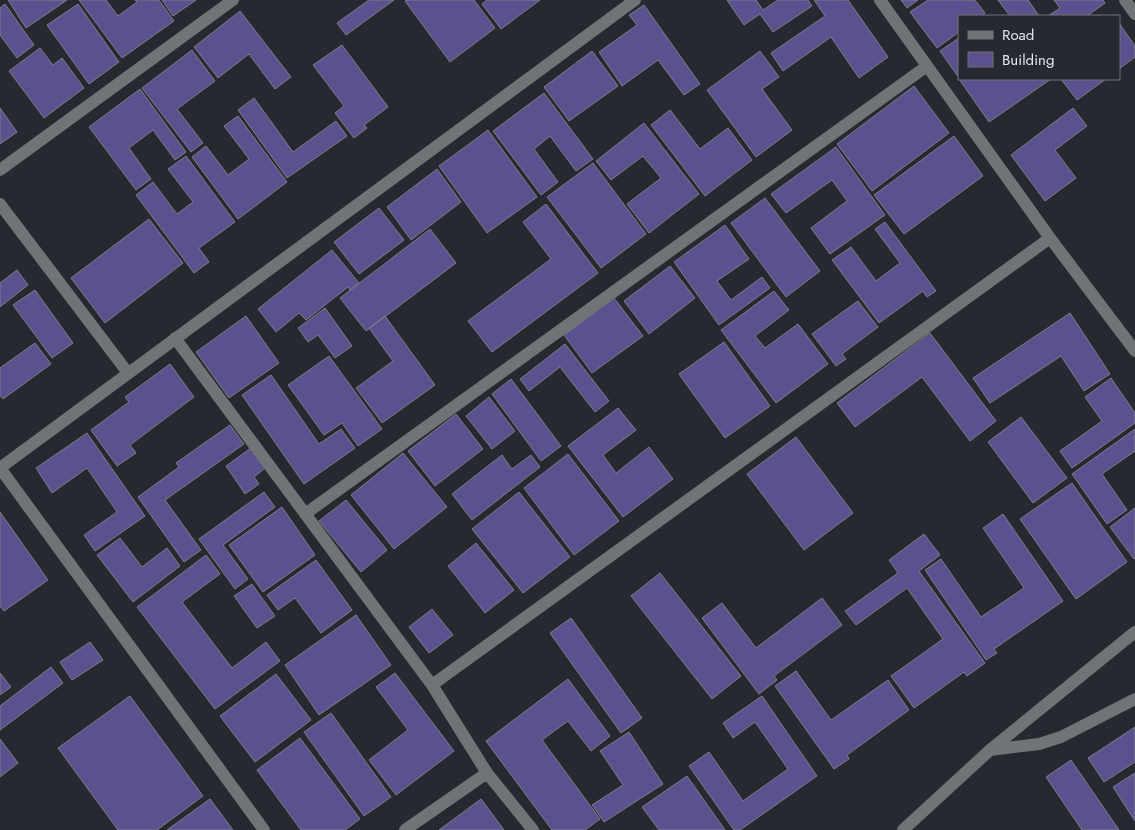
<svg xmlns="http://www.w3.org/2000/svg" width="1135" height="830" viewBox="0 0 1135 830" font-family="Jost,sans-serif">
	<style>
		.building { fill: #5c508f; stroke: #7e7d86 }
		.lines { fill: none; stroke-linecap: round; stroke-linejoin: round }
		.minor { stroke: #717477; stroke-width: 12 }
	</style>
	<rect width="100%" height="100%" fill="#262930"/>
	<path class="building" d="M8,0H67L26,28Z
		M79,0H106L118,16L137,2L135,0H159L174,21L122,58Z
		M162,0H196L173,16Z
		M369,0H394L346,35L337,23Z
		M407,0H474L495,28L450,62L405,1Z
		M487,0H540L501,29L482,4Z
		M727,0H756L763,10L778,0H808L812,6L773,32L760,14L744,25Z
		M814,0H848L888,57L859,78L831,37L783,71L771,53L825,16Z
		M901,0H918L907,8Z
		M928,0H975L985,13L981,16H959V32L937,48L910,12Z
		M998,0H1028L1039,16H1010Z
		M1054,0H1103L1105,3L1087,16H1048L1060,8Z
		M5,4L34,45L17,58L0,35V8Z
		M78,4L119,62L89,84L47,25Z
		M644,5L700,84L684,95L658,60L622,86L599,52L637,25L629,15Z
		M240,11L291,77L275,89L249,54L218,78L194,47Z
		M1119,23L1135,46V57L1119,69Z
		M959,38V78L940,51Z
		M342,45L388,107L364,125L367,128L354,138L335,113L344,106L313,65Z
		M40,48L53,65L62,58L84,88L44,118L9,71Z
		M192,50L215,81L177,109L203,143L191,152L142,88Z
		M592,51L618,86L569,121L544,87Z
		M760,51L779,77L762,89L792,130L756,157L707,90Z
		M959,79H1003L1004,80L1006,79H1051L989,122Z
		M1061,79H1106L1077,100Z
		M914,86L949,133L872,191L837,144Z
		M140,89L186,152L175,160L153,130L129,148L151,179L136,190L89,127Z
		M544,93L593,159L576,171L550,136L534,149L558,182L541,195L493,131Z
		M254,98L293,152L336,121L347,136L287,178L238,110Z
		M0,108L17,132L0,144Z
		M1073,108L1087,126L1055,150L1076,178L1045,201L1011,155Z
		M670,110L700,149L728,128L752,160L705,196L651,125Z
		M238,116L287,182L238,219L192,157L206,146L228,175L249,159L224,126Z
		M644,123L699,194L649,233L627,204L661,178L643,156L611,180L596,161Z
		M488,130L537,197L487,233L439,166Z
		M954,136L983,176L904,234L874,195Z
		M836,147L885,215L830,254L811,228L847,201L832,180L786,213L771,194Z
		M186,156L235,222L199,248L209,262L194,273L136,195L153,182L177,214L193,202L168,169Z
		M593,163L646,234L601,268L547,197Z
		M437,169L461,202L411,240L387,207Z
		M765,198L820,271L786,297L731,223Z
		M546,204L598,273L492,352L468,321L551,259L523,222Z
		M379,208L404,240L359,274L334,242Z
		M149,219L183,263L105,323L71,278Z
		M885,222L936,291L927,297L923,291L879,323L832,260L851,247L876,281L900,263L875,229Z
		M725,225L749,259L717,281L731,300L762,277L770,288L719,325L674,262Z
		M430,229L456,263L366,331L340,298Z
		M332,250L359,283L350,290L348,287L306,320L299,313L276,332L258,309Z
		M670,266L695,298L649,334L624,301Z
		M17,270L28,285L0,307V283Z
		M35,290L73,343L52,358L13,305Z
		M774,291L789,310L755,336L765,348L798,324L828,364L776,403L721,330Z
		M614,298L643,336L592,373L564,335Z
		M858,301L878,327L842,354L846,359L836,366L812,334Z
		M325,308L352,346L335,358L318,335L308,342L298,328Z
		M1070,313L1110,374L1084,391L1061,356L990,403L973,378Z
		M246,316L279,363L229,398L196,352Z
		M385,316L435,385L382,423L356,388L393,361L369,328Z
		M930,333L996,421L970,441L922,377L855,427L837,403Z
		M724,342L770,406L725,438L679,374Z
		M35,343L51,364L3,399L0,395V368Z
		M565,344L609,401L595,412L560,367L529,391L520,379Z
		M329,356L382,429L358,446L342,423L324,435L288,385Z
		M170,364L194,397L130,445L136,453L117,466L91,430L129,402L125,397Z
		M271,375L319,444L341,429L355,448L304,484L242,395Z
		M1111,378L1135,413V423L1072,468L1060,451L1102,421L1085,397Z
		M511,379L561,446L541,461L492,394Z
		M489,397L515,431L492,449L466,416Z
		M618,408L636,430L603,455L616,473L649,447L673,479L623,517L568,446Z
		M456,414L483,449L435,486L408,451Z
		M1021,417L1067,478L1033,503L988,442Z
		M230,425L244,444L165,500L201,550L184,562L138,497L179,467L176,463Z
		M1135,429V451L1102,474L1127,510L1107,524L1072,474Z
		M87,433L145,516L95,551L84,535L117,512L87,468L52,493L36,468Z
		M796,437L853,513L804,550L747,474Z
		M251,448L265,468L254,477L259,484L245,494L226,466Z
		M403,453L447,507L394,549L351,495Z
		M568,454L619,521L574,555L524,488Z
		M502,455L512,469L531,455L540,467L472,520L452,494Z
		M1072,483L1127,562L1076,599L1020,519Z
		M264,492L275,507L223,545L248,579L235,589L199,539Z
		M519,492L570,557L523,593L472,529Z
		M346,500L387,550L361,572L319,521Z
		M282,507L315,555L263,592L229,545Z
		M1135,508V558L1134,559L1110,527Z
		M0,512L48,580L4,611L0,606Z
		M1003,514L1063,601L994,649L997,653L986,660L925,570L941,559L981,617L1024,588L983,528Z
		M924,534L940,555L919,571L985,663L967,676L964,672L914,708L891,676L943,639L907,588L856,625L845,611L898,573L889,560Z
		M120,538L142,567L167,548L180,566L133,602L97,555Z
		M476,543L514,590L485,613L448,566Z
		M206,555L220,574L182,602L232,668L266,642L280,661L215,709L137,607Z
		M316,560L352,610L321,633L295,598L278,610L267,595Z
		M660,573L741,676L712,699L631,596Z
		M252,584L275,616L257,628L234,596Z
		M822,598L842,625L774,676L777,680L759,694L702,618L722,603L756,648Z
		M432,609L453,635L429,653L409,627Z
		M356,615L391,665L319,715L285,665Z
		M571,618L642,718L621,733L550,633Z
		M90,642L103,660L72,680L60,662Z
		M51,667L63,683L0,730V706Z
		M796,671L831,720L888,680L909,710L847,755L849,759L834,769L775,686Z
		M0,673L11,687L0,695Z
		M395,673L454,751L396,795L369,760L408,730L376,687Z
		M276,674L311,720L255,762L220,716Z
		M568,679L610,736L591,751L568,721L542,740L600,819L585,830H552L486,741Z
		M130,696L203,796L157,830H118L58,748Z
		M762,696L817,776L740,830H734L689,766L709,752L743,801L788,769L755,722L733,738L723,723Z
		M331,713L391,797L364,816L304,732Z
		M1135,727V762L1104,782L1088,758Z
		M629,732L663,784L604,822L592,805L623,785L600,751Z
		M300,738L360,819L345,830H301L257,770Z
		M0,739L18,763L0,777Z
		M1071,760L1119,830H1082L1046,777Z
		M1135,773V821L1113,787Z
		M687,776L725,830H659L642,807Z
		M210,799L233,830H167Z
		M481,799L504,830H439Z"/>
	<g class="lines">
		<path class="minor" d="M880,0L1050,238L1135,351
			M1125,0L1135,14
			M0,170L233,0
			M0,204L128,373
			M175,338L432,685
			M0,468L635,0
			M0,468L264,830
			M305,514L927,66
			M990,750L1039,744L1061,737L1135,699
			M487,773L432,685L1050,238
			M405,830L487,773L533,830
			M903,830L990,750L1135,632"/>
	</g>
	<rect x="958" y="15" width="162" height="65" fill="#262930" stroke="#72757b"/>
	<rect x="968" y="31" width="25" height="8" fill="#717477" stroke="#72757b"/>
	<text x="1002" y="40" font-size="15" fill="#e4e6eb">Road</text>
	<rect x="968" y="52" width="25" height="15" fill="#5c508f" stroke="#72757b"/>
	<text x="1002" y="65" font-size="15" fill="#e4e6eb">Building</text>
</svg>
